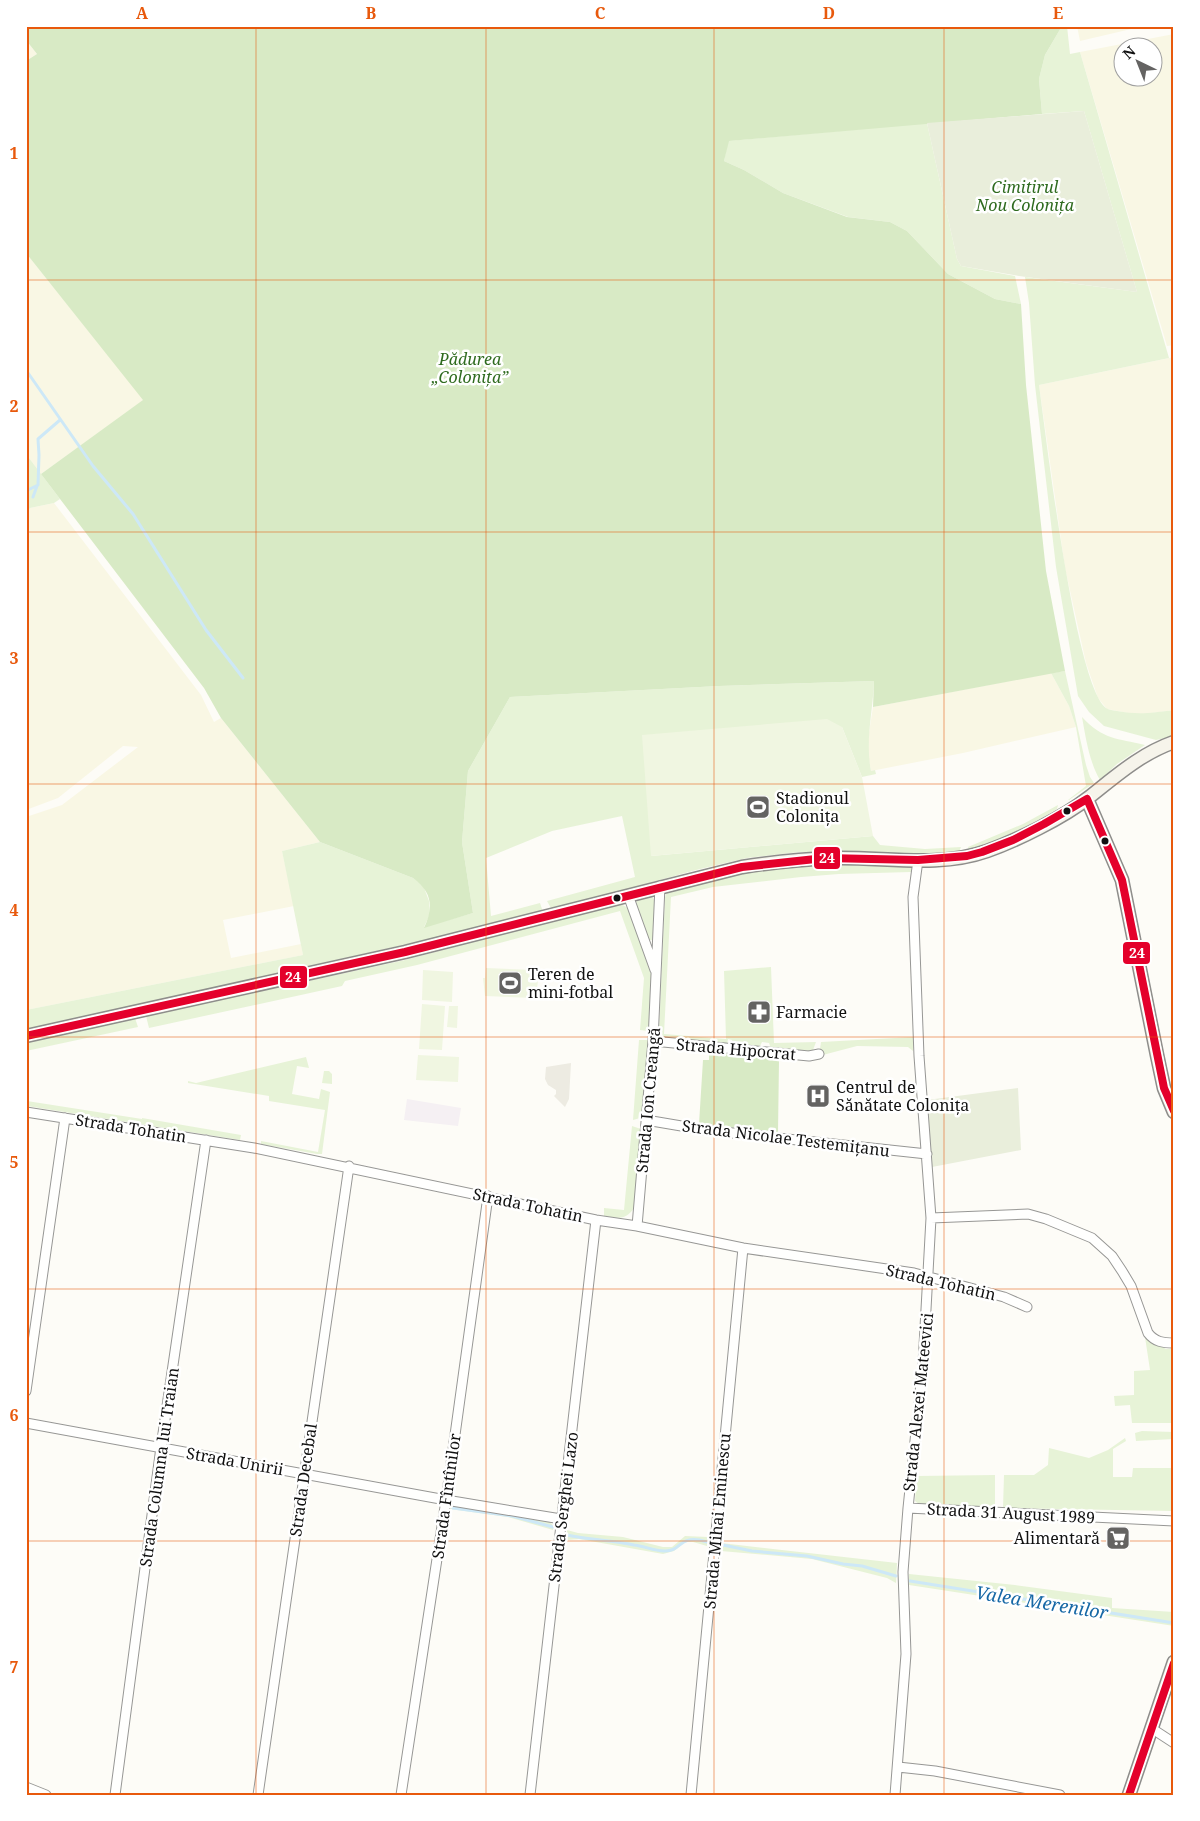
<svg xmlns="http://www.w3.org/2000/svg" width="1200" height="1821" viewBox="0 0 1200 1821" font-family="'Noto Serif',serif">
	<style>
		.industrial { fill: #f5f0f3 }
		.farmland { fill: #f9f7e4; fill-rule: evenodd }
		.green { fill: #e7f3d7 }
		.forest { fill: #d8eac5 }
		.cemetery { fill: #e9eedb }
		.pitch { fill: #f0f6e1 }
		.plaza { fill: #edebe2 }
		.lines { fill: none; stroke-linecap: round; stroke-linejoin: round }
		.stream { stroke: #cde8f7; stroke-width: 3 }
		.street-casing { stroke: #979795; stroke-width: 11 }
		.secondary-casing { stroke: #8e8d8b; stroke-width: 15 }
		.street { stroke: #fffffe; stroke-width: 9 }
		.secondary { stroke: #f6f4eb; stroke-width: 12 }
		.bus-1-casing { stroke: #fff; stroke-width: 11 }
		.bus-1 { stroke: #e4002b; stroke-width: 8 }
		.grid { fill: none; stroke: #e8590c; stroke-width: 1; stroke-opacity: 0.55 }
		.bus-dot { fill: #111; stroke: #fff; stroke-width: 2 }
		.labels { text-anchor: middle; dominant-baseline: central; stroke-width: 5; stroke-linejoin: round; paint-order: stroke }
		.park-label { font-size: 16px; font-style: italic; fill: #2f6b1f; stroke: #fff }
		.poi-label { font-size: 16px; fill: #111; stroke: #fff; text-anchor: start }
		.street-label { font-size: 16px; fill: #111; stroke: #fff }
		.water-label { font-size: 18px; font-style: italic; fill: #1768a6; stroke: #fff }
		.line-badge { stroke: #fff; stroke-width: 2 }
		.badge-label { font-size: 14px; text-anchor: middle; font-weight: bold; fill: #fff }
		.neatline { fill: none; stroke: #e8590c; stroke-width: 2 }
		.grid-label { font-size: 16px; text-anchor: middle; font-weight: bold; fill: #e8590c }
	</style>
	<rect width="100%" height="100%" fill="#fdfcf7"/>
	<path class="industrial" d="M407,1099L461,1108L458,1126L404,1120Z"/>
	<path class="farmland" d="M1077,26H1144L1080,41Z
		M1174,34V345L1167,346L1080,52ZM1122,48H1152V78H1122Z
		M26,40L37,54L26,61Z
		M26,253L144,400L41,474L26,454Z
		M1174,357V710L1138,715L1107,709L1098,698L1086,663L1065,568L1039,385Z
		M54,503L201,695L214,722L221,718L320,842L282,851L294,906L223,920L231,958L301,944L303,955L26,1010V817L62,805L138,747L123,746L58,798L26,810V514L30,508Z
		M1051,673L1069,706L1076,727L963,753L871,771L868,755V739L873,707Z"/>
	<path class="green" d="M1062,26H1067L1070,54L1080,52L1169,358L1039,385C1046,436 1075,684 1106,708C1109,710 1113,710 1117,711C1139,715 1151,713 1174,710V736L1156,740L1104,726L1089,712L1078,696L1056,567L1035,385L1029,303L1025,277L1137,292L1084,111L1042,114L1039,79L1045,55Z
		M927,123L957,259L961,266L1015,276L1021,304L995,299L948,274L907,231L890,222L848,217L783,193L744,170L724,161L728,141Z
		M26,454L60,499L54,503L30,508L26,514Z
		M1065,671L1086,765L1090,777L1094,783L1069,800H1068L1086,786L1076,727L1069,706L1051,673Z
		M874,681C873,711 865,741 871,771L875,770L876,774L862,777L842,727L651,856L873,836L880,845L925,849L961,847L959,852L924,855L800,852L747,858L696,870L552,910L547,901L635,877L622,816L552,831L486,858L491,916L540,903L543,912L474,929L26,1030V1010L303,955L282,851L320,842L413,878L423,885L429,901L430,914L424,927L473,913L462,842L468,771L510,697L719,686Z
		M1082,717C1103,740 1117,738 1145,745L1117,764L1100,780C1089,761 1086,739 1082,717Z
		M1058,805L1057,809C1029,826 1001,840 969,850L968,847L1023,824Z
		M819,864L912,865L911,872L839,874L801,877L713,887L671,897L664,1034L726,1039L724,971L771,967L774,1043L816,1042L813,1050L809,1053L771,1049L769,1043L762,1042L759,1048L732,1045V1040L728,1039L727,1045L668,1039L662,1035L659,1030L665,897L668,889L731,874L776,866Z
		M651,896L655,900L653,937L652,940H649L636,903L637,900Z
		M619,903L628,908L652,977L649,1031L640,1030L644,978L620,911L417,965L345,981L342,986L149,1028L146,1016L405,960Z
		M135,1018L138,1027L26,1051V1042Z
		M914,1037L913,1051L908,1047L857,1046L819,1056L821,1042Z
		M639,1040H649L643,1113L640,1118L633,1120Z
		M306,1057L309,1068L297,1066L292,1094L319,1099L321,1089L330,1092L322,1154H317L261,1144V1141L318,1152L325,1110L269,1101V1096L188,1083V1081L196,1083Z
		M324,1071H329L332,1074V1084L322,1083Z
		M27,1101L142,1119V1118L241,1135L240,1140L27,1106Z
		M632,1126L641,1129L634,1208C625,1221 618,1218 604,1216V1208L624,1210Z
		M1145,1337L1166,1349L1174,1348V1423H1132L1130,1405L1115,1406L1114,1396L1134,1395V1371L1150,1370Z
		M1142,1431L1174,1432V1439L1136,1441L1135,1433Z
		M1125,1438L1126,1441L1113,1449V1477H1132L1133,1468H1174L1172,1511L1003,1508L1004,1475H1034L1048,1465L1049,1448L1089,1458L1108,1450Z
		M995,1475V1507L920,1505L915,1501L917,1476Z
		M450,1503L546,1519L553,1525V1530L508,1517L450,1509Z
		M567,1530L578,1533L623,1537L663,1547H672L685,1536L708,1537L707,1546L693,1542H685L674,1551L663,1554L579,1539L567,1540Z
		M721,1543L897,1563L896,1583L887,1578L812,1559L721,1551Z
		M909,1574L1015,1585L1112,1598V1608L1174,1612V1626L909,1585Z"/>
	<path class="forest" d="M26,26H1062L1045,55L1039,79L1042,114L729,141L724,161L744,170L783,193L847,217L890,222L907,231L948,274L995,299L1021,304L1026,385L1046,571L1065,671L873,707L874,681L719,686L510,697L468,771L462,842L473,913L424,928C434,907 432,892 413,878L320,842L221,718L204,688L41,474L143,400L26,253V61L37,54L26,40Z
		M709,1051L775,1056L779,1061L778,1132L699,1124L703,1060H709Z"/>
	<path class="cemetery" d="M1084,111L1137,292L1019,276L961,266L957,259L927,123Z
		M1018,1088L1021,1150L932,1167L927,1100Z"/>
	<path class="pitch" d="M827,719L842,727L862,777L873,836L651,856L642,735Z
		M486,968L534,970V980L538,981L537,988H534L533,998L485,996L483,978H485Z
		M423,970L453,972L452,1002L422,1000Z
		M422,1004L445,1006L442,1050L419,1049Z
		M449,1006H458L457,1028L447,1027Z
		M418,1055L459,1057L458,1082L416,1080Z"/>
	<path class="plaza" d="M571,1063L569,1099L565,1107L554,1096L556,1094V1090L548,1085L545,1079L546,1067Z"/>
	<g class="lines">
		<path class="stream" d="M26,370L93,466L133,514L206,630L243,678
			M26,491L38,485L39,455L38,439L60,420
			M33,497L37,486
			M453,1508L512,1516L553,1527
			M567,1535C589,1540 612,1540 634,1545C644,1546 654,1551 664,1551C683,1552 677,1533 707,1542
			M723,1545L752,1551L807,1556L843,1564L862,1566L896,1576
			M910,1581L1174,1623"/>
		<g class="street-casing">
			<path id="street" d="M628,895L655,970
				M653,1041L809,1056L819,1054
				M26,1112L254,1148L596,1220L637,1226L743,1248L914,1273L1004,1297L1027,1307
				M646,1120L705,1130L927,1154
				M931,1218L1028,1214L1046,1219L1092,1238L1112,1256L1122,1271L1131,1286L1148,1333C1155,1342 1163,1343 1174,1343
				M637,1226L653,1041L660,886
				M26,1391L65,1118
				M26,1423L446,1500L561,1519
				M908,1508L1174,1521
				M1151,1728L1174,1743
				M898,1767L935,1771L1060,1795
				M26,1787L46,1795
				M115,1795L161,1447L206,1140
				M258,1795L349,1166
				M401,1795L446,1500L488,1196
				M530,1795L596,1220
				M691,1795L743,1248
				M895,1795L906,1654L903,1572L908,1508L923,1364L931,1218L919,1056L913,897L918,860"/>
		</g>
		<g class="secondary-casing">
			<path id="secondary" d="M1087,799L1122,880L1157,1055L1164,1088L1174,1112
				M26,1036L405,952L742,867C773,862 805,859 836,858C886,857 939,868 987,851C1016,841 1064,817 1088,798C1116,776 1140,754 1174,742
				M1129,1795L1174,1662"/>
		</g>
		<use href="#street" class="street"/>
		<use href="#secondary" class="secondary"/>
		<g class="bus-1-casing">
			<path id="bus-1" d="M1087,799L1122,880L1164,1088L1174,1111
				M26,1036L405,952L742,867L825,858L918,860L967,856L982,852L1013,840L1044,824L1087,799
				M1129,1795L1174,1663"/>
		</g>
		<use href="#bus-1" class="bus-1"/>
	</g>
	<path class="grid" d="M256,26V1795M486,26V1795M714,26V1795M944,26V1795M26,280H1174M26,532H1174M26,784H1174M26,1037H1174M26,1289H1174M26,1541H1174"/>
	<defs>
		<g id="stadium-square" transform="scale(1.25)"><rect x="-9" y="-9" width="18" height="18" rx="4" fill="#646362" stroke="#fff"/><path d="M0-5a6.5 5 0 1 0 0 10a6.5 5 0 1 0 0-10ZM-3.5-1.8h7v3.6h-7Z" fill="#fff"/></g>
		<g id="pharmacy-square" transform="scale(1.25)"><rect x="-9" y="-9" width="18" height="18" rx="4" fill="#646362" stroke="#fff"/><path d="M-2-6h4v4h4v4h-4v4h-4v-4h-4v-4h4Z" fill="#fff"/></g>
		<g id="hospital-square" transform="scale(1.25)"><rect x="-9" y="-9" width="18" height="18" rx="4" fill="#646362" stroke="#fff"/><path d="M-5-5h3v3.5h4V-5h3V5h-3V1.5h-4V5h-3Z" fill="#fff"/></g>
		<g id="supermarket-square" transform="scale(1.25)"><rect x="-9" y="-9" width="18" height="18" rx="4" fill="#646362" stroke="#fff"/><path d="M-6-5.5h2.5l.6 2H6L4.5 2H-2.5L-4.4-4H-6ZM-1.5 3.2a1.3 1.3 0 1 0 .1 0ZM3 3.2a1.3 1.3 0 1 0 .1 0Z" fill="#fff"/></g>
	</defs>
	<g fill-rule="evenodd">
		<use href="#stadium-square" x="758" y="807"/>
		<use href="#stadium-square" x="510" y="983"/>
		<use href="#pharmacy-square" x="759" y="1012"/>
		<use href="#hospital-square" x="818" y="1096"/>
		<use href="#supermarket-square" x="1118" y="1538"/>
	</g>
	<g class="bus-dot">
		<circle cx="1067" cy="811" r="4.5"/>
		<circle cx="1105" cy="841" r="4.5"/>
		<circle cx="617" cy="898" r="4.5"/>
	</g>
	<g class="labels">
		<g class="park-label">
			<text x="1025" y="187">Cimitirul<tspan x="1025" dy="18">Nou Colonița</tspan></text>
			<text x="470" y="359">Pădurea<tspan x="470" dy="18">„Colonița”</tspan></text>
		</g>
		<g class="poi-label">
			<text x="776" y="798">Stadionul<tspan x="776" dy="18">Colonița</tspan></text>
			<text x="528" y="974">Teren de<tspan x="528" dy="18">mini-fotbal</tspan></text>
			<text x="776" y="1012">Farmacie</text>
			<text x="836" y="1087">Centrul de<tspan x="836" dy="18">Sănătate Colonița</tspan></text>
			<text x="1100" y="1538" text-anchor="end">Alimentară</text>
		</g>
		<g class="street-label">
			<text transform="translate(736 1049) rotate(5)">Strada Hipocrat</text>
			<text transform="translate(648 1100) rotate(-85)">Strada Ion Creangă</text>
			<text transform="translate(131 1128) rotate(9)">Strada Tohatin</text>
			<text transform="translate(786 1138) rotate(7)">Strada Nicolae Testemițanu</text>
			<text transform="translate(528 1205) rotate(12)">Strada Tohatin</text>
			<text transform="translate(941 1282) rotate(13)">Strada Tohatin</text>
			<text transform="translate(918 1402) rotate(-84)">Strada Alexei Mateevici</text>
			<text transform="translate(235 1461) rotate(10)">Strada Unirii</text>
			<text transform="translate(159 1467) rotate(-82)">Strada Columna lui Traian</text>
			<text transform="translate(303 1480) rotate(-82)">Strada Decebal</text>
			<text transform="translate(446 1496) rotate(-82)">Strada Fîntînilor</text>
			<text transform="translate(563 1507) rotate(-83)">Strada Serghei Lazo</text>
			<text transform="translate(1011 1513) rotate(3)">Strada 31 August 1989</text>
			<text transform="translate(717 1521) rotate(-85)">Strada Mihai Eminescu</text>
		</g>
		<g class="water-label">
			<text transform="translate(1042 1602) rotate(9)">Valea Merenilor</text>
		</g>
	</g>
	<g class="line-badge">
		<rect x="813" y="846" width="28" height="24" rx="5" fill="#e4002b"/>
		<rect x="1122" y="941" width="29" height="24" rx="5" fill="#e4002b"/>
		<rect x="279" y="965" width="29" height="24" rx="5" fill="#e4002b"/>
	</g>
	<g class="badge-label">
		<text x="827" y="863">24</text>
		<text x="1137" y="958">24</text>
		<text x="293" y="982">24</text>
	</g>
	<rect width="1200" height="1821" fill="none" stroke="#ffffff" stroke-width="55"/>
	<g transform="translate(1138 62) rotate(317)"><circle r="24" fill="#ffffff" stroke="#a0a0a0"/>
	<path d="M0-4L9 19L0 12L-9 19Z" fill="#646362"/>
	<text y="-8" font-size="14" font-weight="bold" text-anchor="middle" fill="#111111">N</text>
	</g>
	<rect x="28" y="28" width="1144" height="1766" class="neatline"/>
	<g class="grid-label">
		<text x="142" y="19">A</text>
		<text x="371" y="19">B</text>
		<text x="600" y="19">C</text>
		<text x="829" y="19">D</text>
		<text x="1058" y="19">E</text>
		<text x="14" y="159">1</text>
		<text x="14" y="412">2</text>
		<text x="14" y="664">3</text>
		<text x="14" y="916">4</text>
		<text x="14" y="1168">5</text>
		<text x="14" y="1421">6</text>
		<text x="14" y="1673">7</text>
	</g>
</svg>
